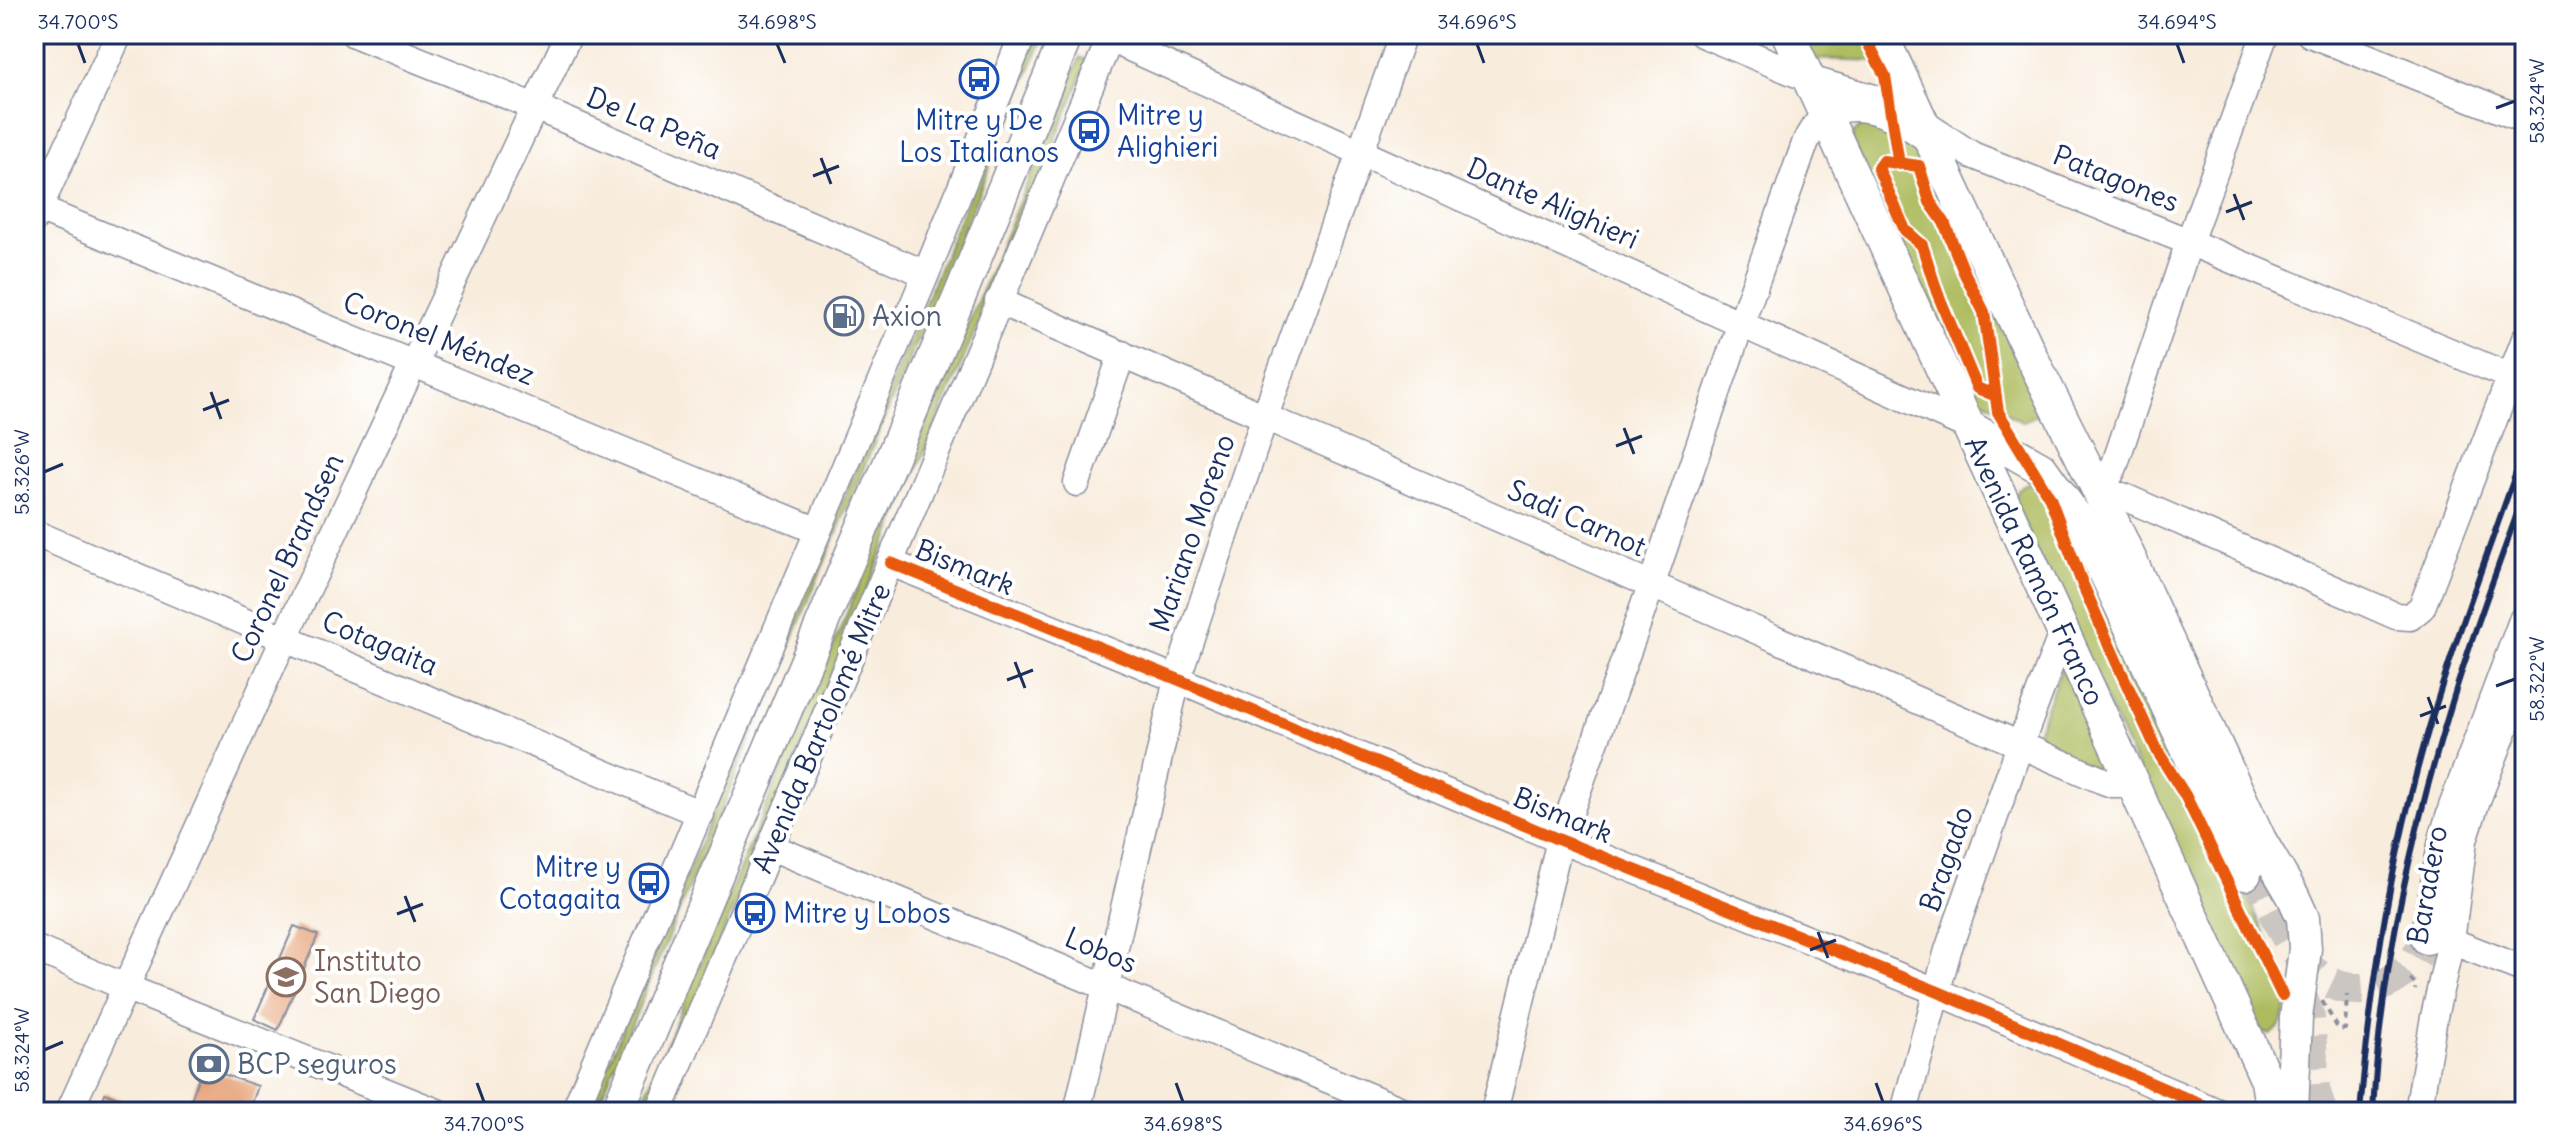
<svg xmlns="http://www.w3.org/2000/svg" width="2559" height="1146" viewBox="0 0 2559 1146" font-family="Delius,sans-serif">
	<style>
		.green { fill: #aebc5e; stroke: #64765e; stroke-width: 2 }
		.building { fill: #e59f72 }
		.lines { fill: none; stroke-linecap: round; stroke-linejoin: round }
		.major-tunnel { stroke: #ccc6c3; stroke-width: 32; stroke-dasharray: 32 16; stroke-linecap: butt }
		.minor-casing { stroke: #8a8e9d; stroke-width: 29 }
		.major-casing { stroke: #8a8e9d; stroke-width: 35 }
		.path { stroke: #8a8e9d; stroke-width: 4; stroke-dasharray: 6 6; stroke-linecap: butt }
		.minor { stroke: #fff; stroke-width: 26 }
		.major { stroke: #fff; stroke-width: 32 }
		.rail { stroke: #1b2f5e; stroke-width: 6 }
		.cycleway-casing { stroke: #fff; stroke-width: 17 }
		.cycleway { stroke: #e8590c; stroke-width: 12 }
		.ticks { fill: none; stroke: #1b2f5e; stroke-width: 3 }
		.labels { text-anchor: middle; dominant-baseline: central; stroke-width: 8; stroke-linejoin: round; paint-order: stroke }
		.transit-label { font-size: 28px; fill: #164399; stroke: #fff; text-anchor: start }
		.street-label { font-size: 28px; fill: #1b2f5e; stroke: #fff }
		.service-label { font-size: 28px; fill: #4e5e75; stroke: #fff; text-anchor: start }
		.education-label { font-size: 28px; fill: #785e54; stroke: #fff; text-anchor: start }
		.neatline { fill: none; stroke: #1b2f5e; stroke-width: 3 }
		.ticks-label { font-size: 20px; text-anchor: middle; fill: #1b2f5e }
	</style>
	<rect width="100%" height="100%" fill="#fff"/>
	<filter id="ink" filterUnits="userSpaceOnUse"><feTurbulence type="fractalNoise" baseFrequency=".0125" numOctaves="2"/><feDisplacementMap in="SourceGraphic" scale="16" xChannelSelector="R" yChannelSelector="G"/><feConvolveMatrix kernelMatrix="1 2 1 2 8 2 1 2 1" color-interpolation-filters="sRGB"/></filter>
	<filter id="wash" filterUnits="userSpaceOnUse"><feTurbulence type="fractalNoise" baseFrequency=".006" numOctaves="4" result="noise"/><feDisplacementMap in="SourceGraphic" scale="32" xChannelSelector="R" yChannelSelector="G"/><feGaussianBlur stdDeviation="1.8" result="paint"/><feColorMatrix in="noise" values="0 0 0 0 0 0 0 0 0 0 0 0 0 0 0 0 0 1.4 0 .05"/><feComposite in="paint" operator="in"/></filter>
	<g filter="url(#wash)">
		<rect width="100%" height="100%" fill="#f8ecdc"/>
		<path class="green" d="M1798,34H1874L1887,61L1814,59Z
			M1034,41H1038L1041,43L595,1112H588Z
			M1080,57L1086,60V66L648,1112H638Z
			M1869,119L1919,146L2041,411L2023,422L1964,390L1852,141L1853,134Z
			M2031,482L2039,485L2060,505L2187,765L2289,986C2286,1004 2287,1026 2270,1035L2259,1030L2015,504C2016,491 2018,486 2031,482Z
			M2062,666L2104,757L2102,765L2095,768L2033,742Z"/>
		<g id="blocks">
			<path class="building" d="M294,926L318,935L278,1030L254,1019Z
				M202,1067L258,1086L249,1112H187Z
				M105,1093L151,1112H98Z"/>
		</g>
	</g>
	<g filter="url(#ink)">
		<use href="#blocks" fill-opacity="0" stroke="#8a8e9d" stroke-width="2"/>
		<g class="lines">
			<path class="major-tunnel" d="M2253,866C2276,915 2304,1004 2375,987C2401,980 2416,962 2427,938
				M2299,990L2309,1018L2314,1089L2321,1112"/>
			<g class="minor-casing">
				<path id="minor" d="M354,34L535,107L926,274
					M1099,34L1969,427
					M1702,34L1809,79L1878,99
					M2265,34L2189,242L2114,467L2100,494L2122,496L2396,616L2410,617L2422,607L2525,339
					M2310,34L2525,120
					M1923,123L1972,155L2189,242L2511,377
					M34,207L818,531
					M34,219L119,34
					M998,301L2101,780L2112,784H2133
					M1077,483L1122,354
					M34,533L701,814
					M891,563L1177,679L1560,840L1936,991L2218,1112
					M771,847L1406,1112
					M2451,941L2525,970
					M34,948L125,987L437,1112
					M69,1112L285,637L569,34
					M574,1112L926,274L1023,34
					M659,1112L1112,34
					M1077,1112L1177,679L1265,416L1403,34
					M1494,1112L1560,840L1651,586L1741,323L1806,141C1833,83 1895,113 1932,143
					M1904,1112L1948,950L2020,745L2062,633
					M2418,1112L2434,1017L2451,941L2464,840L2476,803L2525,677"/>
			</g>
			<g class="major-casing">
				<path id="major" d="M1788,34L2133,784L2267,1081L2272,1112
					M1881,34L2032,358L2100,494L2260,840L2293,896L2303,918L2305,949L2296,1018L2292,1112
					M1969,427L2041,468L2079,521L2098,557L2245,874
					M2427,938L2445,840L2454,810L2525,621
					M617,1112L961,293L1067,34"/>
			</g>
			<path class="path" d="M2410,979L2416,985L2415,990
				M2322,1001L2339,1030L2345,1029L2347,995"/>
			<use href="#minor" class="minor"/>
			<use href="#major" class="major"/>
			<path class="rail" d="M2360,1112C2369,1005 2385,898 2411,794C2440,676 2485,562 2525,447
				M2373,1112C2380,973 2412,832 2453,699C2474,629 2501,560 2525,491"/>
			<g class="cycleway-casing">
				<path id="cycleway" d="M1864,35L1885,76L1899,164
					M1996,396L1977,388L1937,292L1922,245L1905,230L1878,168L1883,161L1919,166L1930,202L1944,222L1964,272L1984,312L1998,412L2050,498L2082,583L2117,663L2158,752L2186,797L2282,995
					M891,563L1177,679L1560,840L1936,991L2218,1112"/>
			</g>
			<use href="#cycleway" class="cycleway"/>
		</g>
	</g>
	<path class="ticks" d="M78,44L85,63M777,44L785,63M1477,44L1484,63M2177,44L2184,63M2496,108L2515,101M821,158L831,184M813,176L839,166M2234,194L2244,220M2226,212L2252,202M211,392L221,419M203,410L229,400M1624,428L1634,454M1616,446L1642,436M44,472L63,464M1015,662L1025,688M1007,680L1033,670M2496,686L2515,679M2428,697L2438,724M2420,716L2446,706M405,896L415,922M397,914L423,904M1818,932L1828,958M1810,950L1836,940M44,1050L63,1042M477,1083L484,1102M1176,1083L1183,1102M1876,1083L1883,1102"/>
	<defs>
		<g id="bus-ring" transform="scale(2)"><circle r="9.5" fill="#fff" stroke="#1a4fb4" stroke-width="1.5"/><path d="M-5-6H5V4H4V6H2V4H-2V6H-4V4H-5ZM-3.5-4V0h7V-4ZM-3.5 1.2v1.5H-2V1.2ZM2 1.2v1.5H3.5V1.2Z" fill="#1a4fb4"/></g>
		<g id="fuel-ring" transform="scale(2)"><circle r="9.5" fill="#fff" stroke="#5c6f8a" stroke-width="1.5"/><path d="M-5.5-6h7V0h2V4h1.3V-2.5L3-4.5l.8-.8L6-3V5H2.5V1h-1V6h-7ZM-4.2-4.7v3.2H.2V-4.7Z" fill="#5c6f8a"/></g>
		<g id="school-ring" transform="scale(2)"><circle r="9.5" fill="#fff" stroke="#8d6e63" stroke-width="1.5"/><path d="M0-5L7-2L0 1L-7-2ZM-4 1L0 2.5L4 1V4Q0 6-4 4Z" fill="#8d6e63"/></g>
		<g id="bank-ring" transform="scale(2)"><circle r="9.5" fill="#fff" stroke="#5c6f8a" stroke-width="1.5"/><path d="M-6-4H6V4H-6ZM0-2.3a2.3 2.3 0 1 0 0 4.6a2.3 2.3 0 1 0 0-4.6Z" fill="#5c6f8a"/></g>
	</defs>
	<g fill-rule="evenodd">
		<use href="#bus-ring" x="979" y="79"/>
		<use href="#bus-ring" x="1089" y="131"/>
		<use href="#fuel-ring" x="844" y="316"/>
		<use href="#bus-ring" x="649" y="883"/>
		<use href="#bus-ring" x="755" y="913"/>
		<use href="#school-ring" x="286" y="977"/>
		<use href="#bank-ring" x="209" y="1064"/>
	</g>
	<g class="labels">
		<g class="transit-label">
			<text x="1117" y="115">Mitre y<tspan x="1117" dy="32">Alighieri</tspan></text>
			<text x="979" y="120" text-anchor="middle">Mitre y De<tspan x="979" dy="32">Los Italianos</tspan></text>
			<text x="621" y="867" text-anchor="end">Mitre y<tspan x="621" dy="32">Cotagaita</tspan></text>
			<text x="783" y="913">Mitre y Lobos</text>
		</g>
		<g class="street-label">
			<text transform="translate(654 123) rotate(23)">De La Peña</text>
			<text transform="translate(2116 178) rotate(22)">Patagones</text>
			<text transform="translate(1553 203) rotate(24)">Dante Alighieri</text>
			<text transform="translate(439 338) rotate(22)">Coronel Méndez</text>
			<text transform="translate(1577 518) rotate(24)">Sadi Carnot</text>
			<text transform="translate(1192 533) rotate(-71)">Mariano Moreno</text>
			<text transform="translate(287 558) rotate(-65)">Coronel Brandsen</text>
			<text transform="translate(965 567) rotate(22)">Bismark</text>
			<text transform="translate(2035 571) rotate(65)">Avenida Ramón Franco</text>
			<text transform="translate(380 643) rotate(23)">Cotagaita</text>
			<text transform="translate(821 728) rotate(-67)">Avenida Bartolomé Mitre</text>
			<text transform="translate(1563 815) rotate(22)">Bismark</text>
			<text transform="translate(1946 859) rotate(-71)">Bragado</text>
			<text transform="translate(2427 885) rotate(-80)">Baradero</text>
			<text transform="translate(1101 950) rotate(23)">Lobos</text>
		</g>
		<g class="service-label">
			<text x="872" y="316">Axion</text>
			<text x="237" y="1064">BCP seguros</text>
		</g>
		<g class="education-label">
			<text x="314" y="961">Instituto<tspan x="314" dy="32">San Diego</tspan></text>
		</g>
	</g>
	<rect width="2559" height="1146" fill="none" stroke="#fff" stroke-width="88"/>
	<rect x="44" y="44" width="2471" height="1058" class="neatline"/>
	<g class="ticks-label">
		<text x="78" y="29">34.700°S</text>
		<text x="777" y="29">34.698°S</text>
		<text x="1477" y="29">34.696°S</text>
		<text x="2177" y="29">34.694°S</text>
		<text transform="translate(2537 101) rotate(-90)" y="7">58.324°W</text>
		<text transform="translate(22 472) rotate(-90)" y="7">58.326°W</text>
		<text transform="translate(2537 679) rotate(-90)" y="7">58.322°W</text>
		<text transform="translate(22 1050) rotate(-90)" y="7">58.324°W</text>
		<text x="484" y="1131">34.700°S</text>
		<text x="1183" y="1131">34.698°S</text>
		<text x="1883" y="1131">34.696°S</text>
	</g>
</svg>
